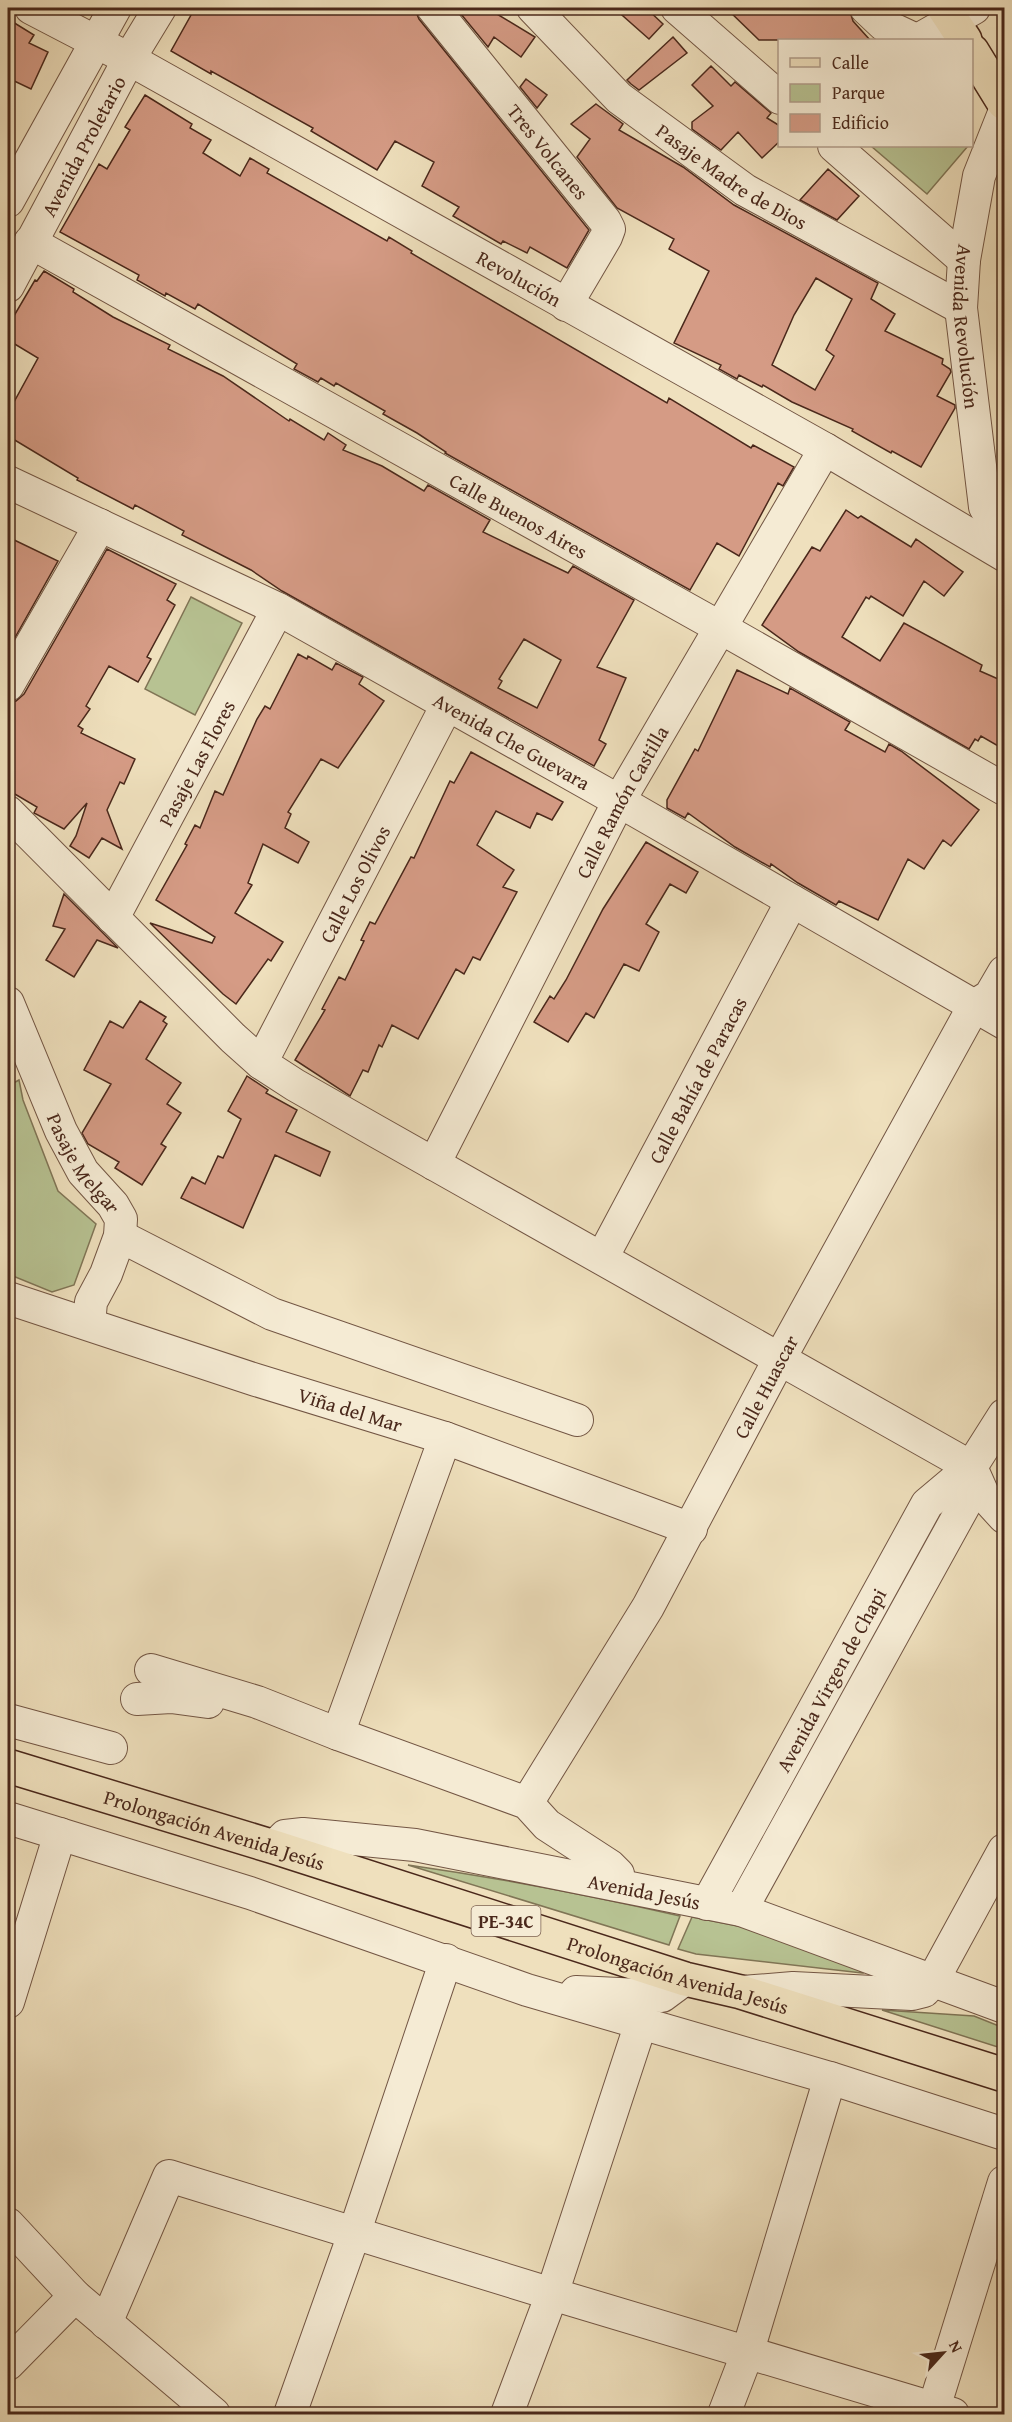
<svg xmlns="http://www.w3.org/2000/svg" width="1012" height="2422" viewBox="0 0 1012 2422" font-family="'Gentium Book Plus',serif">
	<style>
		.green { fill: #b7c292; stroke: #807556; stroke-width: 1.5 }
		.building { fill: #d59b85; stroke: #4a281b; stroke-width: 1.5; fill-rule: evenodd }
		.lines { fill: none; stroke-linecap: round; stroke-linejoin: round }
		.minor-casing { stroke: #735644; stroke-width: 34 }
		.major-casing { stroke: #4a281b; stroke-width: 36 }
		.minor { stroke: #f5ebd4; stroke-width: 32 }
		.major { stroke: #efe0bd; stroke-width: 33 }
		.labels { text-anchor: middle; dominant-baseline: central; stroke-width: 6; stroke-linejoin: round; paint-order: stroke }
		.shield { fill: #f5ebd4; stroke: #7d6252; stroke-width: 1.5 }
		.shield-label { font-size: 18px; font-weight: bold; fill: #4a281b }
		.street-label { font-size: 20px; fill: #4a281b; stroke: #f5ebd4 }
	</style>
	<rect width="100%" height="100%" fill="#efe0bd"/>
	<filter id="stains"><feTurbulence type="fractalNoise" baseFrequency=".00333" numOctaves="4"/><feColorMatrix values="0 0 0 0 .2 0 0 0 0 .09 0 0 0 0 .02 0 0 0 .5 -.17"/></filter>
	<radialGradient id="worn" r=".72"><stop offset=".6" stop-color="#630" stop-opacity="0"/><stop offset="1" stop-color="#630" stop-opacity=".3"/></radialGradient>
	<path class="green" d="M871,146H968L927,194Z
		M191,597L242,623L195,715L145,689Z
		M19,1080L23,1100L58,1191L96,1224L74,1285L52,1292L8,1274V1086Z
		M408,1865C499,1878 590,1895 680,1916L669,1945Z
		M692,1917L748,1928L856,1968L862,1973L696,1954L678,1949Z
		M882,2010L974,2016L1004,2028V2049Z"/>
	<path class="building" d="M195,8H408L416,12L419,19L589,230L567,268L530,247L527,253L503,241L501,244L453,216L459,207L422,186L434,162L395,141L377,170L311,131L313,128L211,71V74L171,51Z
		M456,8H487L535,37L521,57L494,37L488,47Z
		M614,8H646L663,24L649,39Z
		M726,8H849L853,21L870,40H759Z
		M8,19L34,35L29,43L48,52L31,89L8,78V79Z
		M673,37L687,53L639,90L631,84L627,80Z
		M711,66L731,86L735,82L771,113L767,118L780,126V141L762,158L738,132L721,150L692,129V122L713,106L692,85Z
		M526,79L547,95L537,108L520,87Z
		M145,95L192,124L190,128L211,140L203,153L240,176L250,158L269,169L267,173L387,241L389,237L412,251L411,253L667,403L669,398L751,448L753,445L794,467L783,486L778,483L739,556L717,543L690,590L445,453L446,452L417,433L383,414L385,411L336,383L334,386L321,378L318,382L294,369L297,364L198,304L195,309L166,293L165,296L137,280L139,275L60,232L99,164L107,169L130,130L125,127Z
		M596,104L623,124L619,130L683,167L734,205L878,283L871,299L895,314L885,331L943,359L942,364L950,369L951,372L937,396L955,405V408L921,467L892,451L891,453L852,431L853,429L792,402L763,385L762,387L739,375L737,379L719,369L721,365L674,343L709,271L669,249L674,239L617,208L577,157L590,139L571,124ZM816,278L852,299L826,350L834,356L815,390L772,365L794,315Z
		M828,169L859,196L837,220L800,200Z
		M44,271L74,289L73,292L113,317L170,345L168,349L223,376L289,421L290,419L324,440L328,433L346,445L343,450L382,466L424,491L428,485L490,520L483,532L568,573L573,566L634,600L597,667L626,678L599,740L606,744L594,766L282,591L251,570L182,535L184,531L135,505L133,509L77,480L78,478L8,436V413L38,358L8,340V326L35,280L37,281ZM524,639L561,660L537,708L498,688L502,681L499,679Z
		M846,510L858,518L861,516L911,547L916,539L963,572L944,596L924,581L903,616L871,596L869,599L866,597L842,637L880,661L904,623L982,665L980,671L1005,682V750L981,736L978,741L975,739L969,749L799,652L762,625L812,547L820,551Z
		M8,537L58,561L8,650Z
		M107,549L176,584L167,600L175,605L147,657L151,659L138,682L109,666L86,706L90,709L78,726L83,729L81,733L135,759L124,784L120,782L107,810L122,849L102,838L89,858L70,846L76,836L87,803L64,829L34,813L37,807L8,790V703L16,701L24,694Z
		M298,654L307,659L308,656L332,670L336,663L363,677L359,684L384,701L338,768L321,759L288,812L291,814L285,828L309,842L298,863L263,844L248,883L252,885L235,913L283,942L271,961L268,959L236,1004L223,994L150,923L212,943L215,937L156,900L187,845L185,844L195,825L200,828L215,791L223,795L257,719L265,706L270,709Z
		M737,670L788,694L790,688L850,722L845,730L885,752L889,744L901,751L979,810L951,846L943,840L924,869L908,859L878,920L839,901L836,905L798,883L771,864L770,867L735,847L688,813L685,818L667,808V800L695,749L698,751Z
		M471,752L563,802L552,820L537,813L530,828L496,811L477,845L514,870L503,887L517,892L480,960L473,957L464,974L456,969L418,1039L392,1025L382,1047L379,1045L368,1072L363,1070L350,1096L295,1060L325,1010L322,1009L339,977L345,980L364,941L361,940L370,922L375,924L411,857L414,858L450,781L454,783Z
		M646,842L698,872L686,893L670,884L646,924L659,932L639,971L624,964L594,1018L586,1013L568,1042L534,1022L550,996L554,999L566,980L603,909Z
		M64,894L118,948L97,940L74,977L46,960L65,929L53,926Z
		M140,1001L166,1017L163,1021L167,1024L146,1059L181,1083L167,1104L181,1113L161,1144L166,1147L142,1185L115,1168L119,1162L88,1144L82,1133L111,1084L84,1070L110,1021L123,1028Z
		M247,1076L268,1090L266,1093L297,1110L286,1132L330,1152L320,1176L275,1155L243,1228L181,1198L192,1177L205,1184L218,1156L223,1158L241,1119L228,1111Z"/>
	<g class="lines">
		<g class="minor-casing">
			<g id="minor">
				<path id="s1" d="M31,8L129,59L825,449L1004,555"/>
				<path id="s2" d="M433,8L605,221L609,229L606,237L566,305"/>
				<path id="s3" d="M533,8L619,98L745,190L961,308"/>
				<path d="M677,8L780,98"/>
				<path d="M866,8L884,25L916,40"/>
				<path d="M918,40L974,8"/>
				<path id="s4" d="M1004,113L979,176L964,260L961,308L985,507L1004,541"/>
				<path d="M834,146L964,260"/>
				<path d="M8,201L115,8"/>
				<path id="s5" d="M30,242L721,628L1004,789"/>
				<path id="s6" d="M8,286L129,59L160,8"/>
				<path id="s7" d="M8,482L278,609L619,801L1004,1023"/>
				<path d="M8,685L100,525"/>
				<path d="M8,812L233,1038L261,1063L295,1085L374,1130L971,1467"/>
				<path id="s8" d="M113,918L278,609"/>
				<path id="s9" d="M8,1003L61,1131L83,1172L113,1205L121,1219L120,1236L106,1274L91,1302L89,1324"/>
				<path id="s10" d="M261,1063L447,705"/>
				<path id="s11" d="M434,1164L619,801L825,449"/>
				<path d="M120,1236L272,1314L577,1420"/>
				<path id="s12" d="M602,1258L792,901"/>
				<path id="s13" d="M8,1298L256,1380L445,1438L691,1529"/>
				<path d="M971,1467L983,1494L1004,1517"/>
				<path d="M151,1670L257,1702L338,1734L527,1803L547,1825L610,1866L618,1874V1885"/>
				<path d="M137,1699L171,1697L208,1702"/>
				<path d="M8,1720L111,1748"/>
				<path d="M338,1734L445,1438"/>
				<path id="s14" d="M527,1803L648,1607L780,1358L974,1006L990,996L1004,972"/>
				<path d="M8,1818L250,1893L527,1990L830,2078L1004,2134"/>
				<path id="s15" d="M274,1847L285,1836L303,1834L415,1845L741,1910L1004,2007"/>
				<path id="s16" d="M707,1904L927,1504L971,1467L1004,1415"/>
				<path d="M741,1910L965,1504L971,1467"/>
				<path d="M576,1992L662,1996L685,1979"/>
				<path d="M742,1992L793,1988L912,1994L924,1991L933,1980L1004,1850"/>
				<path d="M8,2002L60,1834"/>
				<path d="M8,2224L75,2296L214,2414"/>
				<path d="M106,2323L169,2176L552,2294L953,2414"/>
				<path d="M8,2364L75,2296"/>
				<path d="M934,2408L1004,2182"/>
				<path d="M290,2414L354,2234L446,1960"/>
				<path d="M507,2414L552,2294L641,2023"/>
				<path d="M724,2414L747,2354L830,2078"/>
			</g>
		</g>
		<g class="major-casing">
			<g id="major">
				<path d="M944,8L965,40"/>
				<path d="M972,51L1004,103"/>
				<path id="s17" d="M8,1766L274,1847L685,1979L741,1992L1004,2075"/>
			</g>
		</g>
		<use href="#minor" class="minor"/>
		<use href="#major" class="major"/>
	</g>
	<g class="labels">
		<rect class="shield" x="471.5" y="1906" width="69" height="30" rx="4.5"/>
		<g class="shield-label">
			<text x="506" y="1921">PE-34C</text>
		</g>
		<g class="street-label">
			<text stroke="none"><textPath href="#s6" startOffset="159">Avenida Proletario</textPath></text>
			<text stroke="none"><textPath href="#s2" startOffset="184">Tres Volcanes</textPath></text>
			<text stroke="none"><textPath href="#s3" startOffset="262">Pasaje Madre de Dios</textPath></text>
			<text stroke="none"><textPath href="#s1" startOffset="558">Revolución</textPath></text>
			<text stroke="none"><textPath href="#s4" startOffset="220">Avenida Revolución</textPath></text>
			<text stroke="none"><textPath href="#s5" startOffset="560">Calle Buenos Aires</textPath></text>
			<text stroke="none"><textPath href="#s7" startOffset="567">Avenida Che Guevara</textPath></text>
			<text stroke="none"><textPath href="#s8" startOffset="176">Pasaje Las Flores</textPath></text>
			<text stroke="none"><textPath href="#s11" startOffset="408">Calle Ramón Castilla</textPath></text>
			<text stroke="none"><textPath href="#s10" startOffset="202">Calle Los Olivos</textPath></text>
			<text stroke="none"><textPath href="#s12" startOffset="202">Calle Bahía de Paracas</textPath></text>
			<text stroke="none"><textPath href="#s9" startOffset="178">Pasaje Melgar</textPath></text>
			<text stroke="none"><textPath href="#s14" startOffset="480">Calle Huascar</textPath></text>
			<text stroke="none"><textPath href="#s13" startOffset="360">Viña del Mar</textPath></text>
			<text stroke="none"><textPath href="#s16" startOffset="256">Avenida Virgen de Chapi</textPath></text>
			<text stroke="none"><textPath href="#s17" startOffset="216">Prolongación Avenida Jesús</textPath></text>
			<text stroke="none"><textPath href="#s15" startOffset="380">Avenida Jesús</textPath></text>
			<text stroke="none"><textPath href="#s17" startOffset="702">Prolongación Avenida Jesús</textPath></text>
		</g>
	</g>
	<rect width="1012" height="2422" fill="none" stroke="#efe0bd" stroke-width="30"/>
	<rect x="9" y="9" width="994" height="2404" fill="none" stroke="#4a281b" stroke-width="3"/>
	<rect x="15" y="15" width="982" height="2392" fill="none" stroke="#4a281b" stroke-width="1.5"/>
	<rect x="778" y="39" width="195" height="108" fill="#f5ebd4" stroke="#b19d8a" stroke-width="1.5"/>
	<rect x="790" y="58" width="30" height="9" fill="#efe0bd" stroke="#b19d8a" stroke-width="1.5"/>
	<text x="832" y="69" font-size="18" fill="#4a281b">Calle</text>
	<rect x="790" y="84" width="30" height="18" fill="#b7c292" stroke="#b19d8a" stroke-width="1.5"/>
	<text x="832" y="99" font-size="18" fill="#4a281b">Parque</text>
	<rect x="790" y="114" width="30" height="18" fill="#d59b85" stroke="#b19d8a" stroke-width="1.5"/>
	<text x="832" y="129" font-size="18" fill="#4a281b">Edificio</text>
	<g transform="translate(943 2353) rotate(63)" stroke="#f5ebd4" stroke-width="4.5" paint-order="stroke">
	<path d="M0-4.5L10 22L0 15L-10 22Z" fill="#4a281b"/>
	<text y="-9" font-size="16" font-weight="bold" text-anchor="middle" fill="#4a281b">N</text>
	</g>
	<rect width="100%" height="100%" filter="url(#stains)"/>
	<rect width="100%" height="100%" fill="url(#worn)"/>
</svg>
